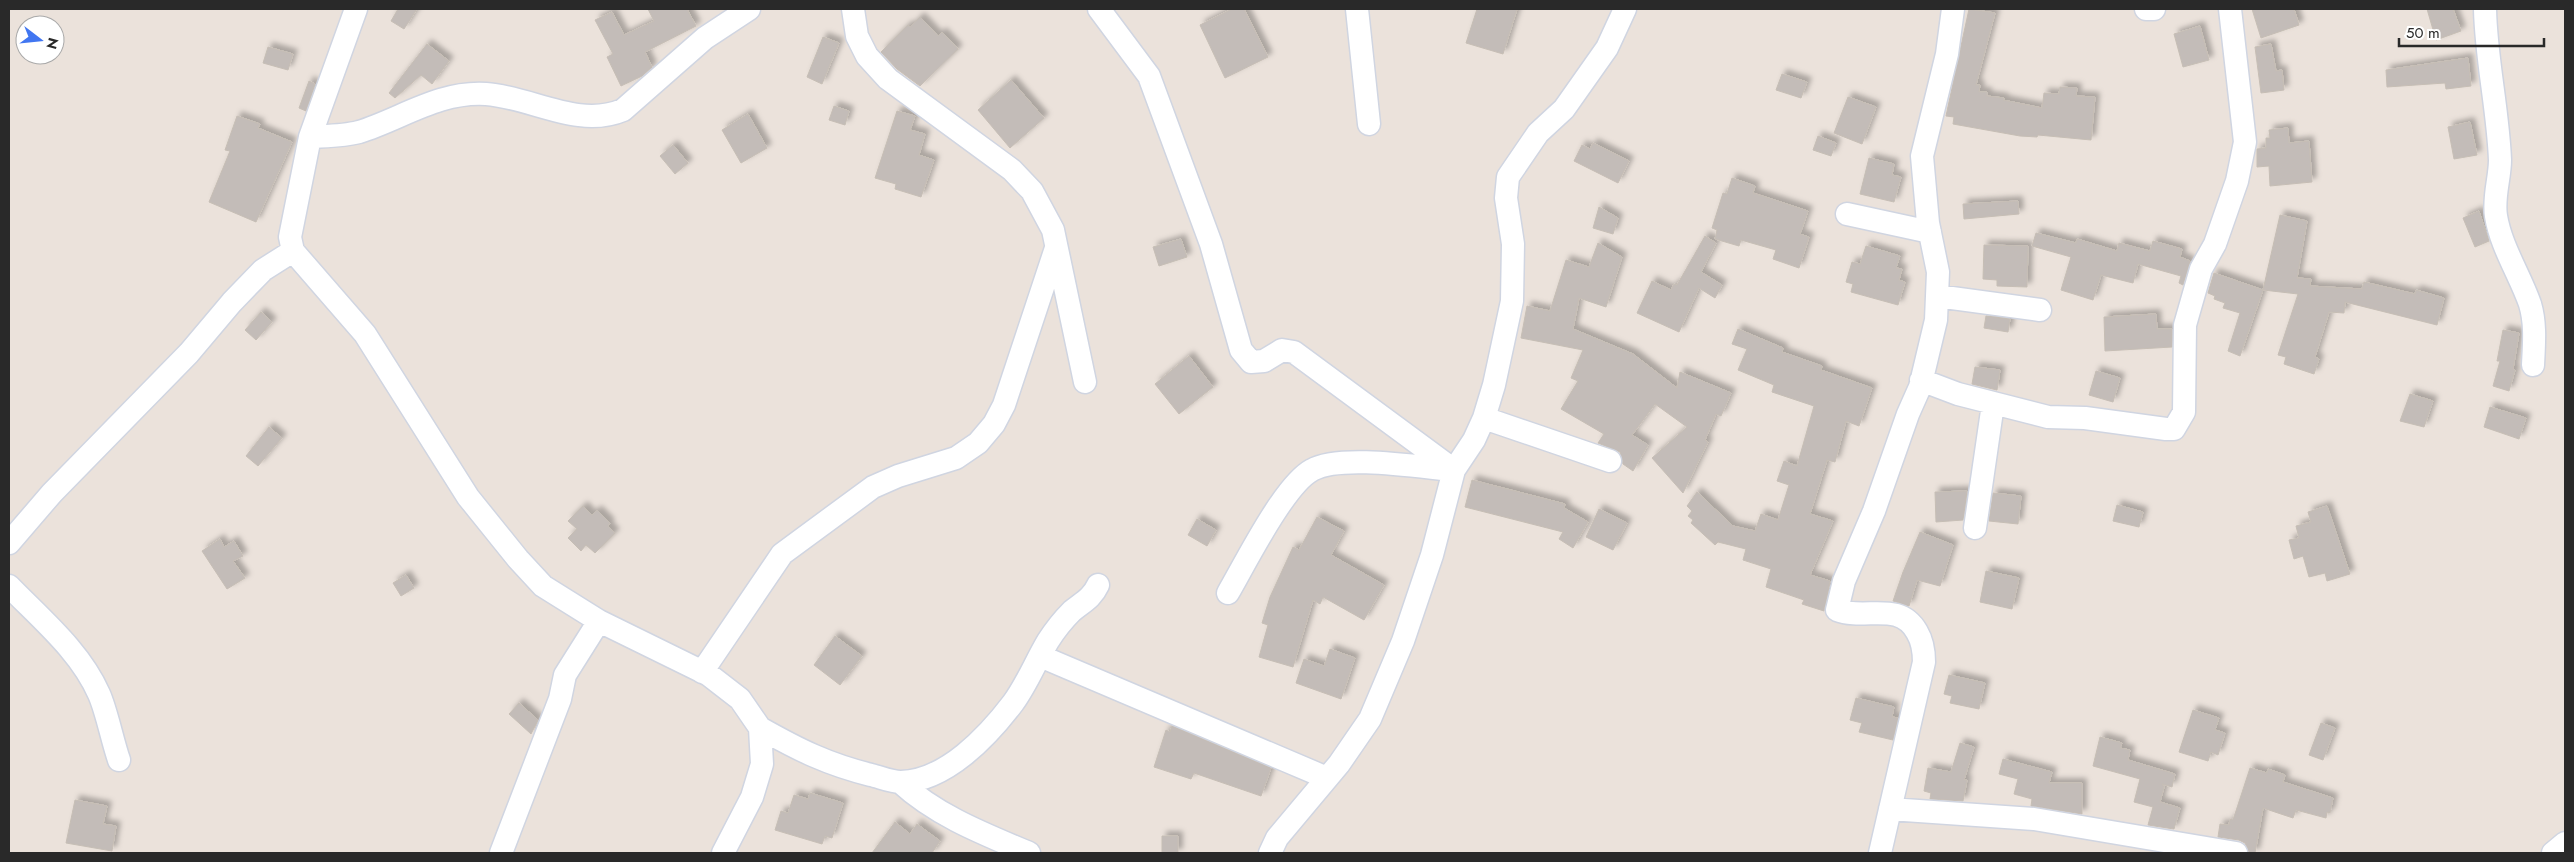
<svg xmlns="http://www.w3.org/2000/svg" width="2574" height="862" viewBox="0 0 2574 862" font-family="Jost,sans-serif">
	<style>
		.building { fill: #c3bcb8; stroke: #c6beb5; filter: url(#shadow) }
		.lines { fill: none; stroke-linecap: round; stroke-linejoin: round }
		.minor-casing { stroke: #d0d5e1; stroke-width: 25 }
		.minor { stroke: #fff; stroke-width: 22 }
	</style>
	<defs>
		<filter id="shadow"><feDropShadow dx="4.5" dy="-4.5" stdDeviation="2.5" flood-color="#0004"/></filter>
	</defs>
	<rect width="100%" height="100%" fill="#ebe2db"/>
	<path class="building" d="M398,9H417L404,29L391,21Z
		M648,9H687L696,26L645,52L652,67L642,76L621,86L607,57L613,54L595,20L612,12L624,35L654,21Z
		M1232,9H1244L1268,57L1225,78L1200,25Z
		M1477,9H1517L1503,54L1466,43Z
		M1969,9L1995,13L1976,85H1980L1979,92H1987V96L2004,98L2003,100L2042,108L2044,93L2059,94L2060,87L2077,88L2076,96L2095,97L2091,140L2038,135L2037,137L2020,136L1953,124L1954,117L1946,116Z
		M2252,9H2294L2299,25L2261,38Z
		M2427,9H2453L2461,31L2436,40Z
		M920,17L938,36L942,32L958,49L920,86L897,69L881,52L908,25L910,27Z
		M2200,26L2209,60L2183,67L2174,34Z
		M823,37L839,43L822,84L807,77Z
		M427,44L449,61L432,84L421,75L395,98L389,93Z
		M2271,44L2276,71L2282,70L2284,90L2261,93L2255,47Z
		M268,47L293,54L288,70L263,63Z
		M2468,58L2471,86L2446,89L2445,83L2387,87L2386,70Z
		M1782,74L1807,82L1801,98L1776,90Z
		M1011,80L1044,118L1010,148L978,110Z
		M309,81L315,84L306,111L299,108Z
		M1848,97L1876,107L1862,144L1834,133Z
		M834,106L849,111L845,125L829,120Z
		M897,111L915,116L910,130L925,134L919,155L934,160L921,197L895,189L896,184L875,178Z
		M748,114L767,148L741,163L722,130Z
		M237,116L260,124L258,128L292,142L256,222L209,202L230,151L225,150Z
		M2470,122L2477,155L2454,159L2448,127Z
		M2288,128L2289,143L2309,141L2312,182L2270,186L2269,166L2257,167V149L2266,148V138H2270L2269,130Z
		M1818,136L1836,143L1831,156L1813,150Z
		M1593,143L1629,161L1618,183L1574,161L1582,145L1590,149Z
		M673,145L688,163L675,174L660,156Z
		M1869,158L1894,164L1892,175L1901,177L1894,202L1860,194Z
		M1732,178L1755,186L1753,193L1808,211L1800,234L1809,237L1799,268L1773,259L1776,250L1741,240L1739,246L1715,239L1717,230L1712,228L1723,193L1727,194Z
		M2018,201L2019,214L1964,219L1963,204Z
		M1599,207L1618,218L1613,234L1593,228Z
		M2479,211L2489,241L2475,247L2463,218Z
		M2280,215L2307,221L2297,278L2311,279L2310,286L2362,289L2364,282L2415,294L2416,290L2444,298L2437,325L2345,302L2344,313L2329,312L2315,357L2319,359L2314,374L2284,364L2286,357L2278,355L2298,294L2263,290Z
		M2036,233L2076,243L2077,239L2117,251L2119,243L2150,251L2153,241L2182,249L2180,257L2190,261L2183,285L2179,283L2181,276L2138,264L2133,283L2101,275L2093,300L2061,290L2071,257L2032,246Z
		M1705,236L1716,243L1701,272L1722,285L1715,298L1699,288L1679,332L1637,313L1652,281L1671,290L1674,284L1677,285Z
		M1181,239L1187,257L1159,266L1153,247Z
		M1598,243L1622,257L1606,307L1579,298L1573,329L1633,354L1677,388L1680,372L1731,393L1721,416L1716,414L1705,440L1708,442L1683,493L1652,458L1687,427L1655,404L1632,435L1648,445L1633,471L1623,464L1620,452L1598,443L1604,434L1561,409L1578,381L1571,378L1583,350L1521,338L1527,306L1550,311L1566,260L1589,267Z
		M1984,245L2028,246L2027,287L1997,286V280L1983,279Z
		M1866,246L1900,256L1896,268L1902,269L1899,280L1905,282L1898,305L1851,292L1853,284L1846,282L1852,262L1860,264Z
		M2214,273L2263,290L2240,356L2228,351L2240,313L2223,308L2225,303L2214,299L2215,296L2208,293Z
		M261,312L272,322L256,340L245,330Z
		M2156,314L2157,329H2172V347L2105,351L2104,317Z
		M1986,316L2010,319L2008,332L1984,328Z
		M1738,329L1783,348L1782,352L1822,366L1821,370L1872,388L1859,426L1846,421L1835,462L1827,460L1810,514L1833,521L1810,575L1830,581L1824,611L1802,604L1804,600L1766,587L1771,569L1743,560L1746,549L1718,542L1715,545L1691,523L1693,520L1688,516L1692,511L1687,506L1697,492L1733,526L1755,531L1761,514L1778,520L1789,485L1777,481L1784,461L1797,466L1814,406L1772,392L1774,385L1738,370L1747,349L1732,344Z
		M2503,330L2519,333L2513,369L2515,370L2509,391L2493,386L2500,361H2497Z
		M1189,356L1213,387L1179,414L1155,384Z
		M1975,367L2000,370L1997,390L1972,384Z
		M2096,371L2120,378L2113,402L2089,395Z
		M2410,394L2433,401L2424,427L2400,421Z
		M2490,407L2526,418L2519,439L2484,427Z
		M269,427L282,438L258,466L246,456Z
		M1472,480L1565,504L1564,508L1588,522L1573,548L1559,539L1563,532L1465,507Z
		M1967,491L1963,520L1936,522L1935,492Z
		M1993,493L2021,496L2018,524L1989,521Z
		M2117,505L2143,512L2139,527L2113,521Z
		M583,506L592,515L597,510L610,523L608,526L615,533L595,553L586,545L581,551L568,538L577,529L568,521Z
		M2327,506L2350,574L2327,581L2325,573L2309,577L2303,556L2294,559L2289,540L2299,538L2296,526L2311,522L2308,512Z
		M1599,509L1627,523L1613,550L1586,537Z
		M1317,517L1344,531L1331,555L1384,585L1364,620L1323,597L1320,604L1313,600L1293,667L1259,657L1268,625L1262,623L1270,597L1293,547L1299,550Z
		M1197,519L1216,530L1207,546L1188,535Z
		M1920,532L1953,545L1940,586L1917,580L1909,606L1893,601L1903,572Z
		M220,539L224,547L234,541L243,556L233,561L245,578L227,589L202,551Z
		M1986,571L2019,578L2012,609L1980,602Z
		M406,575L414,588L401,596L393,583Z
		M835,636L862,656L840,685L814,665Z
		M1330,649L1355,658L1341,699L1296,683L1304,659L1324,666Z
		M1949,675L1985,683L1979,709L1950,703L1952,696L1944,694Z
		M1856,698L1894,707L1892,717L1898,718L1893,740L1859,732L1862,723L1850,720Z
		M519,703L538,720L531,734L509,714Z
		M2193,710L2219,718L2215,730L2225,733L2218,755L2211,752L2208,761L2179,752Z
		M2321,723L2335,728L2323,760L2309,755Z
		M1172,726L1271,768L1261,796L1194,773L1191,779L1154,767L1166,730L1170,732Z
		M2100,737L2122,743L2120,748L2130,750L2128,760L2175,774L2172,787L2162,784L2164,787L2160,802L2180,808L2174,829L2148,825L2153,807L2134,802L2140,779L2093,766Z
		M1960,743L1974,747L1964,780H1967L1963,801L1930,799L1931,793L1924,791L1928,768L1951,772Z
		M2003,759L2052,772L2049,783H2082V814L2031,806L2032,799L2014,794L2018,779L1999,774Z
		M2250,768L2267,773L2268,769L2285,775L2283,782L2333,798L2330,813L2327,812L2326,818L2296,810L2293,818L2263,808L2255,853L2249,852L2245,843L2239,840L2218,837L2220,824L2229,825L2230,819L2233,820Z
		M810,793L843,803L832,838L825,836L822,844L775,830L781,811L788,813L794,795L808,799Z
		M75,800L107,806L103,824L116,826L112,851L66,843Z
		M895,822L910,834L917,824L940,841L932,853H872Z
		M1162,836H1178V853H1162Z"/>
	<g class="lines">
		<g class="minor-casing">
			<path id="minor" d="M356,9L310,137L290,237L293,251L365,334L468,497L518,559L543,586L599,621L709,675L740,699L760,728L762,764L752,797L723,853
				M853,9L857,36L867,56L888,79L1012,170L1032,191L1053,230L1085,382
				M1099,9L1149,76L1211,244L1241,350L1251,362L1264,361L1282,350L1294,352L1454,470
				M1357,9L1369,124
				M2146,9H2154
				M2485,9C2486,59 2498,109 2500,160C2500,178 2493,197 2496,216C2501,247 2520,275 2530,304C2536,324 2534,344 2533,365
				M310,137C325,136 344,136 359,132C401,119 439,91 486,94C531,97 578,129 623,110L705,38L749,9
				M1847,214L1930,232
				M1937,296L2040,310
				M1921,380L1958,394L2048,417L2085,418L2166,429H2174L2184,412L2185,325L2201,269L2215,244L2237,181L2245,142L2230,9
				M1484,418L1610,461
				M1975,528L1993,404
				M9,543L52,493L189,353L232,302L263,270L293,251
				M9,586C41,619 80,651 99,694C107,712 112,740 119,760
				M1228,593C1245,564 1284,485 1312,470C1340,454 1419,467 1452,470
				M1040,656L1327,778
				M702,672L782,554L873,487L898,476L956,458L978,443L994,424L1004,405L1056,248
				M760,728C799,750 827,764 871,775C880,777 891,782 901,782C946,781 988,736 1013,703C1027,684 1036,661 1048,641C1055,630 1063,620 1072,611C1083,602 1092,598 1098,585
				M900,782C937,816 984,834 1029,853
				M1890,809L2034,819L2236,853
				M501,853L560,699L565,675L599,621
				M1270,853L1277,838L1339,764L1370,719L1403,641L1432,555L1454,470L1474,440L1484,418L1494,385L1512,301L1513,244L1506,198L1508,177L1538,133L1564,109L1607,48L1625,9
				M1880,853L1924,662C1924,651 1923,642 1917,632C1899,600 1865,621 1837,610L1844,581L1874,511L1908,414L1920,387L1936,320L1938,272L1928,223L1922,156L1947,54L1953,9
				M2553,853L2565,843"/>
		</g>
		<use href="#minor" class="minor"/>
	</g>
	<rect width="2574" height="862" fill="none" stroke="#292929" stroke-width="20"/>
	<g transform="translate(40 40) rotate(106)"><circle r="24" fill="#ffffff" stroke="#a9a9a9"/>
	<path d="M0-4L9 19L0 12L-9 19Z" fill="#4176f1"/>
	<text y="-8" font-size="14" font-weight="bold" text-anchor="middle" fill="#292929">N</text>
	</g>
	<path d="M2399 38v8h145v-8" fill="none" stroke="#292929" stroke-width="2.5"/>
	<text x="2406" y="38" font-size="15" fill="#292929" stroke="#ffffff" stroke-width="4" paint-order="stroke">50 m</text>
</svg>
